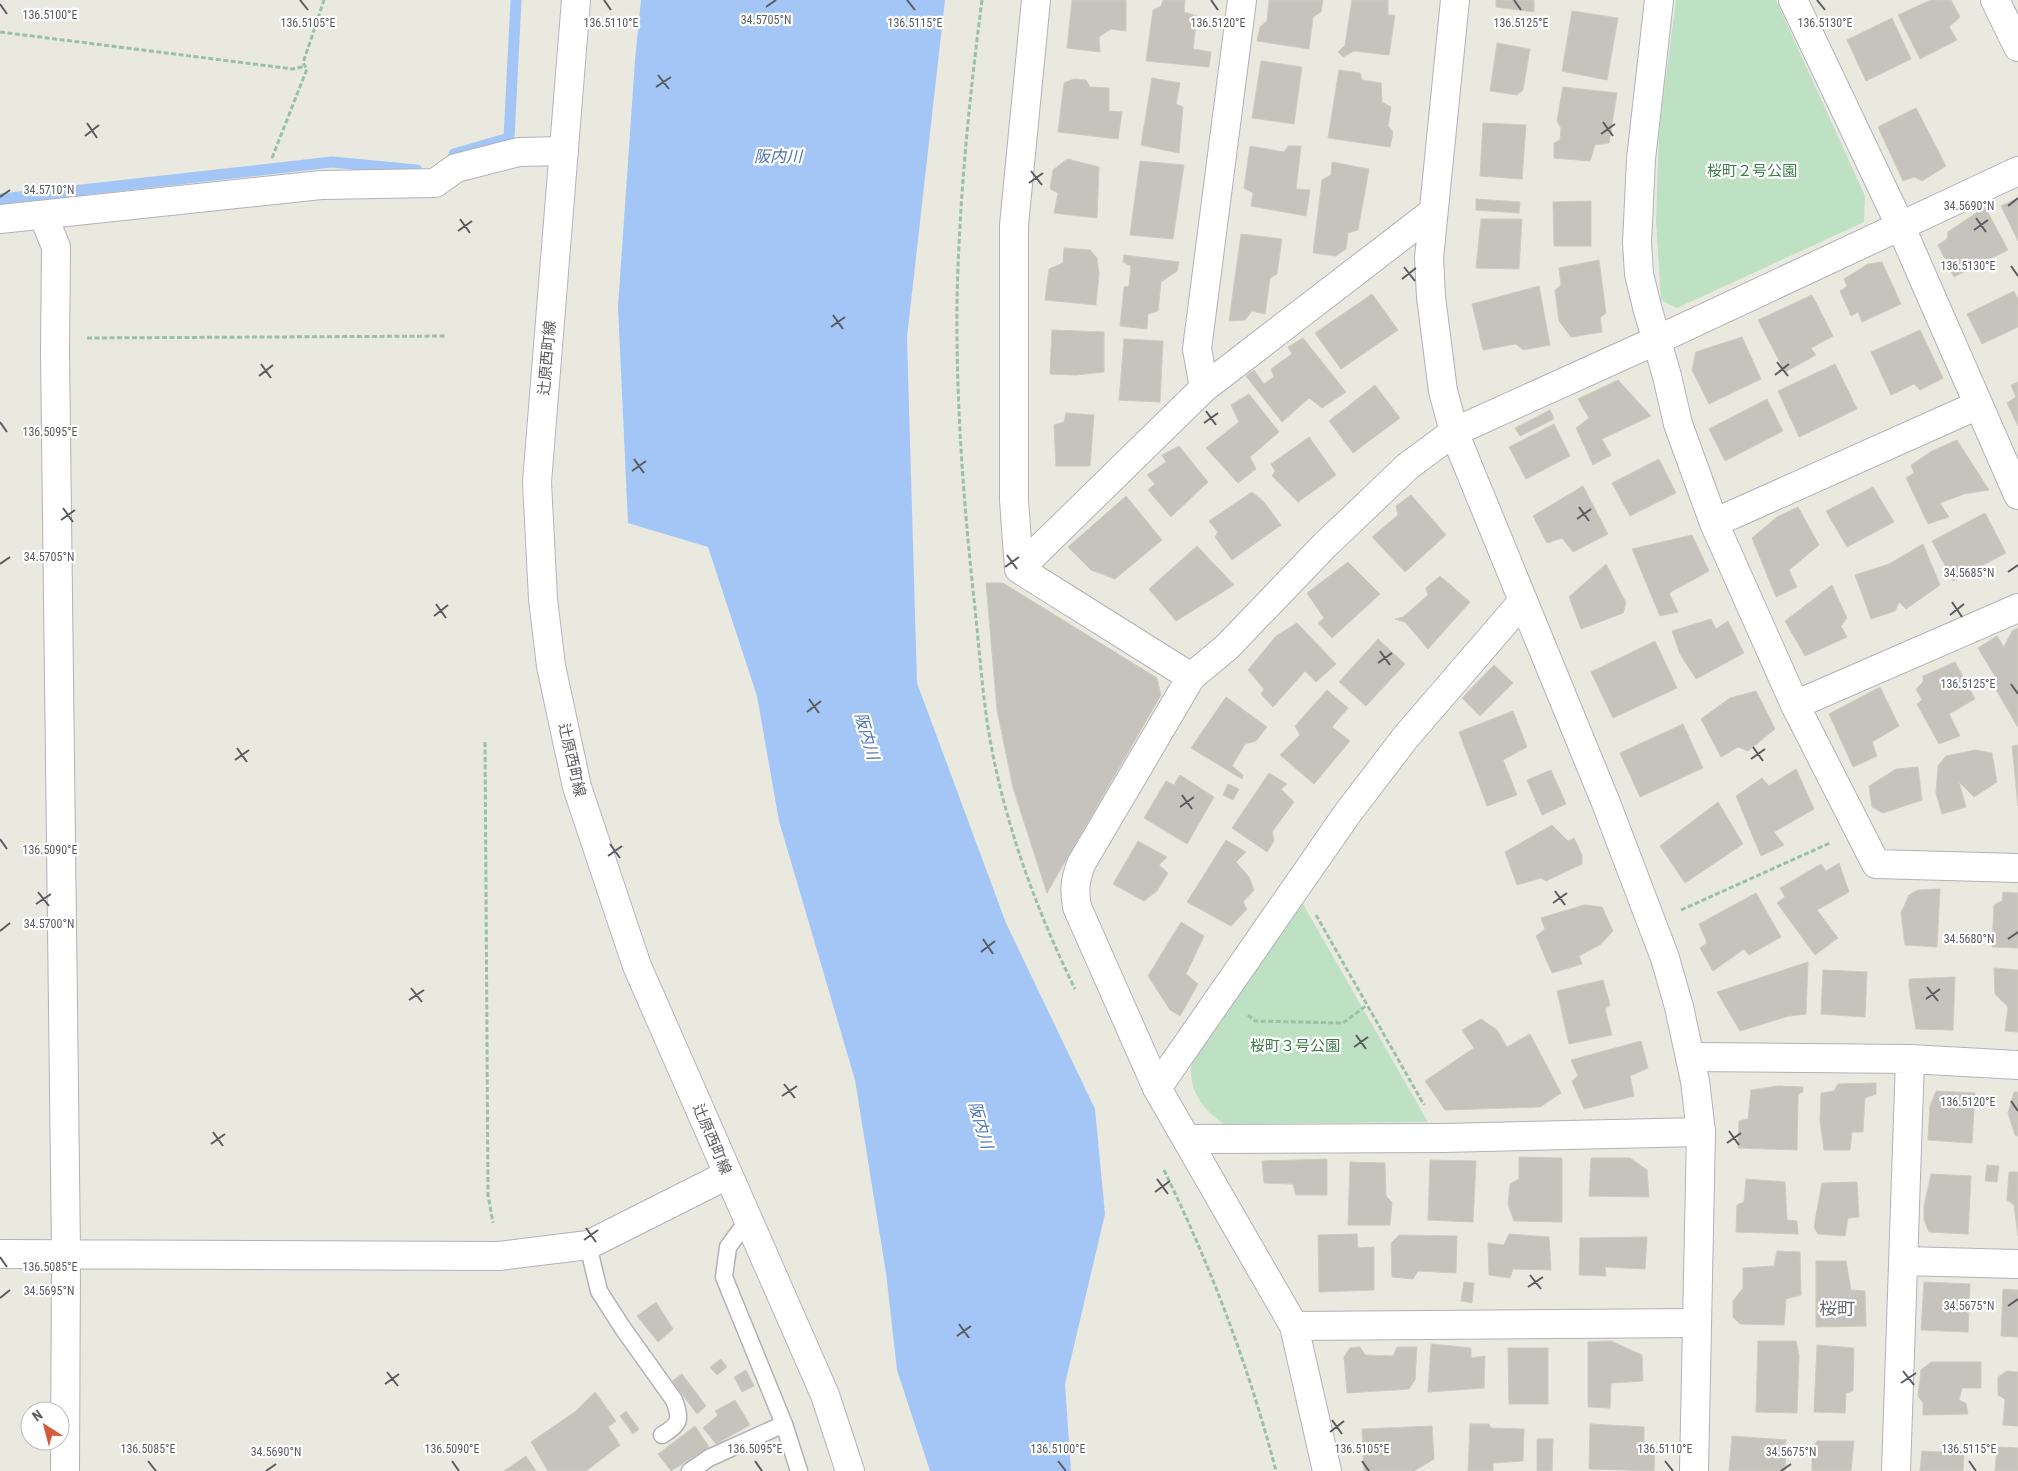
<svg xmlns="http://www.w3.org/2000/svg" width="2018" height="1471" viewBox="0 0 2018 1471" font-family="'Roboto Condensed','Noto Sans JP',sans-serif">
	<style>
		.green { fill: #bee0c3 }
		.water { fill: #a4c6f6 }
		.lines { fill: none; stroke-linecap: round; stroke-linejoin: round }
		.stream { stroke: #a4c6f6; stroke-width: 11 }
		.building { fill: #c5c3bc; stroke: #cecbbf }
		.service-casing { stroke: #b0b2b6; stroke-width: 19 }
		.minor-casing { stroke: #b0b2b6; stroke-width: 30 }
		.tertiary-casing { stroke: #b0b2b6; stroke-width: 30 }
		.secondary-casing { stroke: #b4b5bb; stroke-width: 30 }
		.path { stroke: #99c0a9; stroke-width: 3; stroke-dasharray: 5 2.5; stroke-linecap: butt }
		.service { stroke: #fff; stroke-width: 16 }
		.minor { stroke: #fff; stroke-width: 28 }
		.tertiary { stroke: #fff; stroke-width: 28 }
		.secondary { stroke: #fff; stroke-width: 28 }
		.ticks { fill: none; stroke: #595b5f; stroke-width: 2 }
		.labels { text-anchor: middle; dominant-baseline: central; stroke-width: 4.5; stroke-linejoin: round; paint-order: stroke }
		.park-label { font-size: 15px; fill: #3b7c47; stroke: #fff }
		.street-label { font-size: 15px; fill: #595b5f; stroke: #fff }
		.water-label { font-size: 16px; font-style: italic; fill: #4b6fb5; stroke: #fff }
		.quarter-label { font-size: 18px; fill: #6a6c71; stroke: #fff }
		.ticks-label { font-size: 12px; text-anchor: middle; fill: #595b5f; stroke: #fff; stroke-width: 4.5; stroke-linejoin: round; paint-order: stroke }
	</style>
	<rect width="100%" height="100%" fill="#eae9e0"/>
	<path class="green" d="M1676,0H1776L1865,196L1864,222L1677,308L1661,300L1656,221L1659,130Z
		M1300,899L1428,1122L1224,1124C1202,1109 1187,1089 1192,1061Z"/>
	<path class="water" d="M641,0H945L907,337L917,683L1006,923L1095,1109L1105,1214L1065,1384L1071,1471H930L897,1370L886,1273L855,1080L779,821L757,696L708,547L628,523L618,307L635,60Z"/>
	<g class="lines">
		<path class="stream" d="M454,154L509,138L516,0
			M0,199L332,162L417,170"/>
	</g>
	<path class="building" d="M1072,0H1126V31L1111,29L1099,37L1100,52L1067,48Z
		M1163,0H1185L1184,12L1197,16L1193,49L1211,52L1209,67L1146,61L1153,10L1161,6Z
		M1269,0H1323L1321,12L1313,17L1309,49L1257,41L1260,27L1267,21Z
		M1352,0H1388V15H1395L1389,55L1354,51L1343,57L1338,52L1345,45Z
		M1496,0H1534V12L1496,7Z
		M1931,0H1951L1960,17L1949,27L1957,40L1920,59L1898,15Z
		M1572,11L1618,18L1607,80L1562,71Z
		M1892,18L1911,59L1866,81L1847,40Z
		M1497,43L1530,49L1523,90L1517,95L1490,91Z
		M1261,61L1302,67L1294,124L1252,118Z
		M1339,70L1360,73L1362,80L1381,83L1382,102L1391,107L1388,126L1393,132L1390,147L1328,138Z
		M1152,78L1180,83L1176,104L1183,107L1179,153L1141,145Z
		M1074,79L1086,80L1090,87L1109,88V111L1122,112L1118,139L1058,132L1064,83Z
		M1563,87L1617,93L1609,143L1595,145L1590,161L1554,158V143L1560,140L1561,128L1557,121Z
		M1916,108L1946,166L1922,181L1914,177L1903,181L1878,127Z
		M1483,123L1526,125L1522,179L1480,176Z
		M1250,146L1284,152L1288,146H1301L1296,189L1310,190L1306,216L1251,206L1253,193L1244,188Z
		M1067,159L1099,167L1097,218L1054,213L1058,193L1050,189L1053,170Z
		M1140,161L1184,165L1173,239L1130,235Z
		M1332,162L1369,169L1358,230L1348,233L1346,249L1336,256L1313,253L1322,180L1331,175Z
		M2018,198V241L2001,206Z
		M1476,199L1520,202L1519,213L1476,210Z
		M1591,201V246H1554L1553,202Z
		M1985,207L2008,250L1954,277L1938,245L1947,239L1948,232Z
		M1481,219H1522L1519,269L1476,268Z
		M1241,234L1282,239L1277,274L1270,278L1265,314L1252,311L1245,320L1229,321Z
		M1064,248L1090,250L1097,258L1099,274L1096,305L1045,300L1049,269L1063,263Z
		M1124,255L1179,262L1177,271L1161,282L1158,311L1148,314L1147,329L1120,326L1124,287L1129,286L1131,266L1123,262Z
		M1599,260L1606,313L1600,318L1602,332L1571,337L1559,321L1555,290L1561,285L1559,268Z
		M1882,262L1901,304L1862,322L1858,312L1851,316L1840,291L1847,286L1844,279L1868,264Z
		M1539,286L1550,345L1523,350L1516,344L1483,350L1472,304Z
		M2014,291L2018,299V327L1982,344L1967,314Z
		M1372,294L1398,330L1341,369L1315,333Z
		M1812,295L1833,336L1811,348L1816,355L1785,372L1758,320Z
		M1052,330L1104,332V372L1076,375L1050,374Z
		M1920,330L1943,378L1920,390L1914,384L1891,395L1871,352Z
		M1742,337L1761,379L1709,404L1692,370L1696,352Z
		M1303,338L1346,392L1322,408L1309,398L1282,422L1246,376L1254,370L1264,384L1274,377L1271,369L1292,354L1288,347Z
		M1124,339L1163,341L1160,402L1119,400Z
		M1835,364L1857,409L1799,437L1778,391Z
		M1618,380L1651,416L1602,439L1611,455L1593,465L1576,428L1589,418L1578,399Z
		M2018,382V426L2007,403L2016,397L2011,385Z
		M1375,385L1400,418L1353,453L1329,421Z
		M1249,394L1279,432L1250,457L1256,469L1238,483L1206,448L1239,422L1231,405Z
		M1767,399L1783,431L1725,461L1709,429Z
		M1550,410L1554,419L1520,436L1515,428Z
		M1066,413L1094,415L1090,466H1056L1054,425L1064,422Z
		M1554,424L1570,456L1526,479L1509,447Z
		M1309,437L1336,475L1298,502L1272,476L1275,471L1271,464Z
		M1957,440L1989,490L1964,494L1940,503L1949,517L1928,524L1906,478L1914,473L1911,465L1932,451Z
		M1179,446L1208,482L1171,517L1148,490L1155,484L1147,475L1166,462L1162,455Z
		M1659,459L1676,493L1630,516L1612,483Z
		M1583,486L1608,534L1573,552L1562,538L1547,543L1533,516Z
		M1873,487L1894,522L1847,547L1826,511Z
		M1252,492L1264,502L1281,525L1232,560L1215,537L1218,532L1209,521Z
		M1411,495L1446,535L1405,572L1372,537L1398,515L1396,506Z
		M1126,496L1162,540L1115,579L1091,570L1068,547Z
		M1798,507L1819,545L1789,570L1797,587L1776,597L1752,538L1777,517Z
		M1985,513L2006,553L1953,581L1932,541Z
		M1692,535L1709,571L1669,593L1678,612L1660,616L1632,549Z
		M1923,544L1940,585L1906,609L1899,602L1895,611L1871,619L1855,575L1889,564Z
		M1197,546L1234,585L1176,621L1149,589Z
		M1348,562L1380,594L1332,638L1318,623L1324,618L1307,593Z
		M1606,564L1626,603L1623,613L1581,629L1569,597Z
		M1440,576L1470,602L1428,649L1405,622L1395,619L1403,617L1428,595L1426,588Z
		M986,583H1003L1157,678L1161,695L1047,893L1013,788L997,710Z
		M1832,585L1847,618L1841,626L1847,637L1805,656L1785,621Z
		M1711,619L1716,629L1728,621L1744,653L1696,679L1680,654L1672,631Z
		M1297,623L1336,664L1316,682L1305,671L1273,707L1261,694L1264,689L1248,670L1276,636Z
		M2018,628V726H2017L1990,679L1996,678L1978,648L1997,636L2004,647L2012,631Z
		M1378,639L1405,664L1366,706L1339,682Z
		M1655,641L1677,688L1613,718L1591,672Z
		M1955,662L1975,699L1949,714L1960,736L1939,744L1917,704L1922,700L1916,689L1923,682V676Z
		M1494,665L1513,683L1480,716L1462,698Z
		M1880,687L1899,726L1872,742L1877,756L1853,767L1829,714Z
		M1327,690L1348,708L1332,727L1350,741L1314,784L1280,755L1300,735L1295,726Z
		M1756,691L1775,729L1748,751L1738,747L1721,757L1701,719L1730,698Z
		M1226,697L1267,727L1256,741L1245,744L1232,766L1243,775L1242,779L1191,748Z
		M1513,711L1527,747L1503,760L1517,795L1487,806L1459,732Z
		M1683,724L1703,768L1640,797L1620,753Z
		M2018,745V806L2012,746Z
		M1975,750L1992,753L1997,782L1974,797L1959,782L1966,807L1942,814L1936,793L1938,766L1946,756Z
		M1918,767L1922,800L1883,813L1872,807L1869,786L1896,769Z
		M1796,769L1814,809L1774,832L1784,845L1761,856L1736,796L1762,778L1769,786Z
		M1551,770L1566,804L1542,815L1527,780Z
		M1269,773L1287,784L1281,789L1294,802L1272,832L1274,841L1267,852L1232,828Z
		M1180,775L1214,797L1187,844L1144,818L1166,781L1174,785Z
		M1228,784L1239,789L1233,800L1223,795Z
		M1718,802L1743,844L1685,883L1660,846Z
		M1552,825L1568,841L1574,838L1582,855V864L1546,881L1541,878L1517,885L1505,852Z
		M1226,840L1246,852L1236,862L1249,877L1254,890L1243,902L1247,909L1231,926L1187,902Z
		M1138,841L1167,857L1159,865L1168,873L1157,891L1144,901L1113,884Z
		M1839,863L1849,892L1817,910L1838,938L1815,955L1777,903L1785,897L1780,888L1821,864L1826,871Z
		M1940,889L1937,947L1905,945L1901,913L1909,895L1918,890Z
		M2003,892L2018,893V948L1992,947L1994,905L2002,901Z
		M1756,893L1781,937L1749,955L1744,949L1713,971L1700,948L1707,943L1699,924Z
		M1584,905L1602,907L1613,931L1601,944L1579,956L1582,964L1552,973L1536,936L1545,929L1541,918Z
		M1181,922L1204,936L1186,974L1198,984L1180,1016L1170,1010L1148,976Z
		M1808,962L1806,1014L1789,1016L1740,1031L1717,992Z
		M1994,968L2018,970V1032L2005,1031L2008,1007L1995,994Z
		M1823,970L1867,972L1865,1017L1821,1014Z
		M1955,977L1953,1030L1916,1029L1909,988V979Z
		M1603,980L1610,1005L1605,1009L1612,1035L1569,1044L1557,991Z
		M1481,1019L1497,1030L1507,1047L1530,1034L1561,1093L1540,1107L1445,1110L1425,1081L1474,1048L1462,1030Z
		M1641,1041L1648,1068L1630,1076L1634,1096L1584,1109L1572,1081L1578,1076L1571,1060Z
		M1876,1083V1094L1865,1098L1863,1132H1852L1850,1150H1824L1820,1121L1821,1093L1834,1091L1838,1084Z
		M1778,1086L1803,1087V1092L1798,1094L1797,1150L1738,1148L1739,1121L1748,1119L1751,1090Z
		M1936,1091L1975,1093L1972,1143L1928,1140L1930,1106Z
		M2014,1092H2018V1136L2015,1135L2008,1113Z
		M1519,1157L1562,1158V1222L1514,1221L1508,1205L1510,1184L1519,1179Z
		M1591,1158H1630L1647,1170L1649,1197L1589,1196Z
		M1327,1159V1195H1296L1293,1184L1264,1183L1262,1161Z
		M1430,1160L1476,1161L1473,1222L1428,1220Z
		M1350,1162L1385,1163L1386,1196L1392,1202L1390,1225H1348Z
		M1987,1165L1999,1166L1997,1182L1985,1181Z
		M2009,1172H2018V1236L2014,1205L2007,1200Z
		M1931,1174L1971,1176L1968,1234L1929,1232L1924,1220V1206Z
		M1746,1179L1785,1182L1787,1220L1797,1221L1798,1234L1736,1232L1737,1205L1744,1202Z
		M1857,1182L1859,1217L1848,1218L1845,1236L1818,1234L1814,1227L1822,1183Z
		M1357,1234L1358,1248L1374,1247V1290L1319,1292L1318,1235Z
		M1509,1234L1549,1237L1551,1270L1513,1269L1510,1278L1489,1275L1488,1243L1504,1245Z
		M1399,1235L1457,1236L1456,1273L1418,1271L1413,1279L1392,1277L1391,1243Z
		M1647,1237L1645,1269L1605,1267L1606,1276L1579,1275L1580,1238Z
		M1777,1251L1800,1252L1801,1295L1786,1299L1784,1325L1740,1324L1733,1317V1301L1743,1288V1268L1774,1266Z
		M1816,1261H1846L1851,1290L1865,1291L1866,1326L1816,1327Z
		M1464,1282L1474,1283L1472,1303L1461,1301Z
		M1924,1282L1970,1284L1968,1332L1921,1330Z
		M2003,1289L2018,1290V1337L2001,1336Z
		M656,1302L673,1329L658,1342L637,1316Z
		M1611,1341L1642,1355L1643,1381L1611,1383L1610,1408L1588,1407V1342Z
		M1758,1341H1796L1799,1355L1797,1413L1756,1412Z
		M1431,1344L1471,1348V1358L1485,1356L1484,1388L1428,1392Z
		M1817,1345L1854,1348L1853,1391L1846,1393L1845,1413L1814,1412Z
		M1360,1347L1365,1355L1393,1356L1397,1347H1417L1415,1380L1409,1389L1347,1393L1344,1357L1350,1348Z
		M1508,1348H1548V1404H1509Z
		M721,1359L727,1367L717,1375L710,1367Z
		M1931,1362H1981V1388H1962L1959,1400L1966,1403L1968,1414L1923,1415V1403L1918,1396L1921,1370Z
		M746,1370L754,1386L742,1392L734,1377Z
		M2007,1371L2018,1372V1426L2003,1425L2005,1399L1998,1395V1377Z
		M682,1374L706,1406L697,1414L672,1381Z
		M595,1392L616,1421L608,1427L620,1445L586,1471H548L531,1442L576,1411Z
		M735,1400L750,1425L716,1444L703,1428L718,1415L715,1411Z
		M626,1411L639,1429L633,1434L620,1416Z
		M1470,1424H1489L1491,1428L1524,1429L1523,1461L1493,1463V1471H1468Z
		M1590,1424L1644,1427V1448L1655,1450L1654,1471L1589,1469Z
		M695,1426L709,1447L671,1471L658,1454Z
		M1432,1426L1434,1459L1414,1471H1364L1362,1429Z
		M1732,1436L1786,1440L1785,1471H1729Z
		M1537,1439H1553L1552,1471H1537Z
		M1817,1441H1854L1851,1471H1812V1448Z
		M1997,1447L2018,1448V1471H1995Z
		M1922,1451L1964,1453L1963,1471H1920Z
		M526,1456L536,1471H504Z"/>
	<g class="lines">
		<g class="service-casing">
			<path id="service" d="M748,1220L728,1247L724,1277L784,1424L799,1471
				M588,1245L599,1291L622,1327L674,1400C682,1420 679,1425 662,1435
				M690,1471L709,1458L784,1424"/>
		</g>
		<g class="minor-casing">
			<path id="minor" d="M1036,0L1014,225V500L1019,569L1191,677L1081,864C1075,881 1074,889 1077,907L1157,1088L1294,1326L1327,1471
				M1659,0L1641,159L1637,243L1639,274L1647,307L1667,376L1678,424L1714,523L1795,705L1876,864L2018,868
				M1793,0L1900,225L2018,495
				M1995,0L2018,47
				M43,215L56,247L55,352L66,1253L65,1471
				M0,219L321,185L435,183L456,168L519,152L564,151
				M1204,388L1197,349L1242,0
				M1714,523L1978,405
				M1019,569L1204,388L1433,212
				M1191,677L1227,647L1325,545L1408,466L1454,432L1655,341L2018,171
				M1795,705L2018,608
				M1690,1057L1910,1059
				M1157,1088L1347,814L1405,738L1523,601
				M1187,1139L1443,1138L1701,1132
				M0,1254L499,1256L588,1245L727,1175
				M1903,1261L2018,1264
				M1294,1326L1697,1323
				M1896,1471L1910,1059L2018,1065"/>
		</g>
		<g class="tertiary-casing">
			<path id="tertiary" d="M1455,0L1429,258L1431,297L1443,391L1454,432L1606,803L1665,958L1679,1007L1695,1081L1701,1132L1694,1471"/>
		</g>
		<g class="secondary-casing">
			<path id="secondary" d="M576,0L537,482L543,599L551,666L577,787L637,966L825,1395L850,1471"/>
		</g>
		<path class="path" d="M982,0C969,100 959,202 957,302C956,399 963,495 973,590C978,634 981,678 987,721C1001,814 1034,905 1075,989
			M0,32L293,69L306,66
			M272,158L307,69L303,63L324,0
			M87,338L447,336
			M485,742L488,1195L493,1223
			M1681,910L1830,843
			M1316,915L1424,1105
			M1248,1015L1255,1021L1343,1023L1367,1005
			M1164,1170C1211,1267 1249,1367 1276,1471"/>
		<use href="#service" class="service"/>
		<use href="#minor" class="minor"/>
		<use href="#tertiary" class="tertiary"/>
		<use href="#secondary" class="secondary"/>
	</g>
	<path class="ticks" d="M300,0L308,10M604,0L611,10M907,0L915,10M1211,0L1218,10M1514,0L1521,10M1817,0L1825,10M0,4L7,14M766,7L776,0M658,75L669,89M656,87L671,77M1603,122L1613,136M87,123L97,138M1601,134L1615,124M85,136L99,125M1031,171L1042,185M1029,183L1043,173M0,197L10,190M2008,206L2018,198M1976,218L1986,232M460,219L470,233M1974,230L1988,220M458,231L472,221M2011,266L2018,276M1404,267L1415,281M1402,279L1416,268M833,315L843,329M831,327L845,317M1777,362L1788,376M261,364L271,378M1775,375L1789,364M259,376L273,365M1206,411L1216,425M0,422L7,432M1204,423L1218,413M634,459L644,473M632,471L646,461M1579,507L1589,521M63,508L73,522M1577,519L1591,509M61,520L75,510M1007,555L1017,569M0,564L10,557M1005,567L1019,557M2008,572L2018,565M1952,602L1962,617M436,604L446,618M1950,615L1964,604M434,616L448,605M1380,651L1390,665M1378,663L1392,653M2011,684L2018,694M809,699L819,713M807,712L821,701M1753,747L1763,761M237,748L247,762M1751,759L1765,749M235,760L249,750M1182,795L1192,809M1180,807L1194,797M0,839L7,849M610,844L620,858M608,856L622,846M1555,891L1565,905M38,892L49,906M1553,903L1567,893M36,904L51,894M0,931L10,923M983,939L993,954M2008,939L2018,932M981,952L995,941M1927,987L1938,1001M411,988L422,1002M1926,999L1940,989M409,1000L424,990M1356,1035L1366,1049M1354,1047L1368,1037M784,1084L795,1098M782,1096L797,1086M2011,1101L2018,1111M1729,1131L1739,1145M213,1132L223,1146M1727,1143L1741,1133M211,1144L225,1134M1157,1179L1168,1194M1155,1192L1170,1181M586,1228L596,1242M584,1240L598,1230M0,1257L7,1267M1530,1275L1541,1289M1528,1287L1543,1277M0,1298L10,1290M2008,1306L2018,1299M959,1324L969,1338M957,1336L971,1326M1903,1371L1914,1385M387,1372L398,1386M1901,1383L1916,1373M385,1384L399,1374M1332,1420L1342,1434M1330,1432L1344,1421M148,1461L156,1471M452,1461L459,1471M755,1461L762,1471M1058,1461L1066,1471M1362,1461L1369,1471M1665,1461L1673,1471M1969,1461L1976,1471M266,1471L276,1464M1781,1471L1791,1464"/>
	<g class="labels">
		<g class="park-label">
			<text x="1752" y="171">桜町２号公園</text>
			<text x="1295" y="1046">桜町３号公園</text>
		</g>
		<g class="street-label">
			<text transform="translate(547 358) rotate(-85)">辻原西町線</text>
			<text transform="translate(572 760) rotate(77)">辻原西町線</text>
			<text transform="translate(712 1139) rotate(67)">辻原西町線</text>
		</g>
		<g class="water-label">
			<text x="778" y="156">阪内川</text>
			<text transform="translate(867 736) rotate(74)">阪内川</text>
			<text transform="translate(981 1125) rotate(74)">阪内川</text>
		</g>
		<g class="quarter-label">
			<text x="1837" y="1308">桜町</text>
		</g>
	</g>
	<g class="ticks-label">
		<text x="50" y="19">136.5100°E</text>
		<text x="766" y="24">34.5705°N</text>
		<text x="308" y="27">136.5105°E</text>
		<text x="611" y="27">136.5110°E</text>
		<text x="915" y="27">136.5115°E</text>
		<text x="1218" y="27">136.5120°E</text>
		<text x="1521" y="27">136.5125°E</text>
		<text x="1825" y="27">136.5130°E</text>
		<text x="49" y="194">34.5710°N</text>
		<text x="1969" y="210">34.5690°N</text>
		<text x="1968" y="270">136.5130°E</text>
		<text x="50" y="436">136.5095°E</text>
		<text x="49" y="561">34.5705°N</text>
		<text x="1969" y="577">34.5685°N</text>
		<text x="1968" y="688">136.5125°E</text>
		<text x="50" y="854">136.5090°E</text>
		<text x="49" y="928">34.5700°N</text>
		<text x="1969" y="943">34.5680°N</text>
		<text x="1968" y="1106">136.5120°E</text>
		<text x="50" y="1271">136.5085°E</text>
		<text x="49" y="1295">34.5695°N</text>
		<text x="1969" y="1310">34.5675°N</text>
		<text x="148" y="1453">136.5085°E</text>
		<text x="452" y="1453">136.5090°E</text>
		<text x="755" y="1453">136.5095°E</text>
		<text x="1058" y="1453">136.5100°E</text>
		<text x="1362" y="1453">136.5105°E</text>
		<text x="1665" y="1453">136.5110°E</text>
		<text x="1969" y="1453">136.5115°E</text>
		<text x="276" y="1456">34.5690°N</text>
		<text x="1791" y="1456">34.5675°N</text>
	</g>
	<g transform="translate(45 1426) rotate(324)"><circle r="24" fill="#ffffff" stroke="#bdbdbf"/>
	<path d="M0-4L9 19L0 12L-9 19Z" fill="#d65c39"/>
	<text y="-8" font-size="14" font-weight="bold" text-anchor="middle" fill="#595b5f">N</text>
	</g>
</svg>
